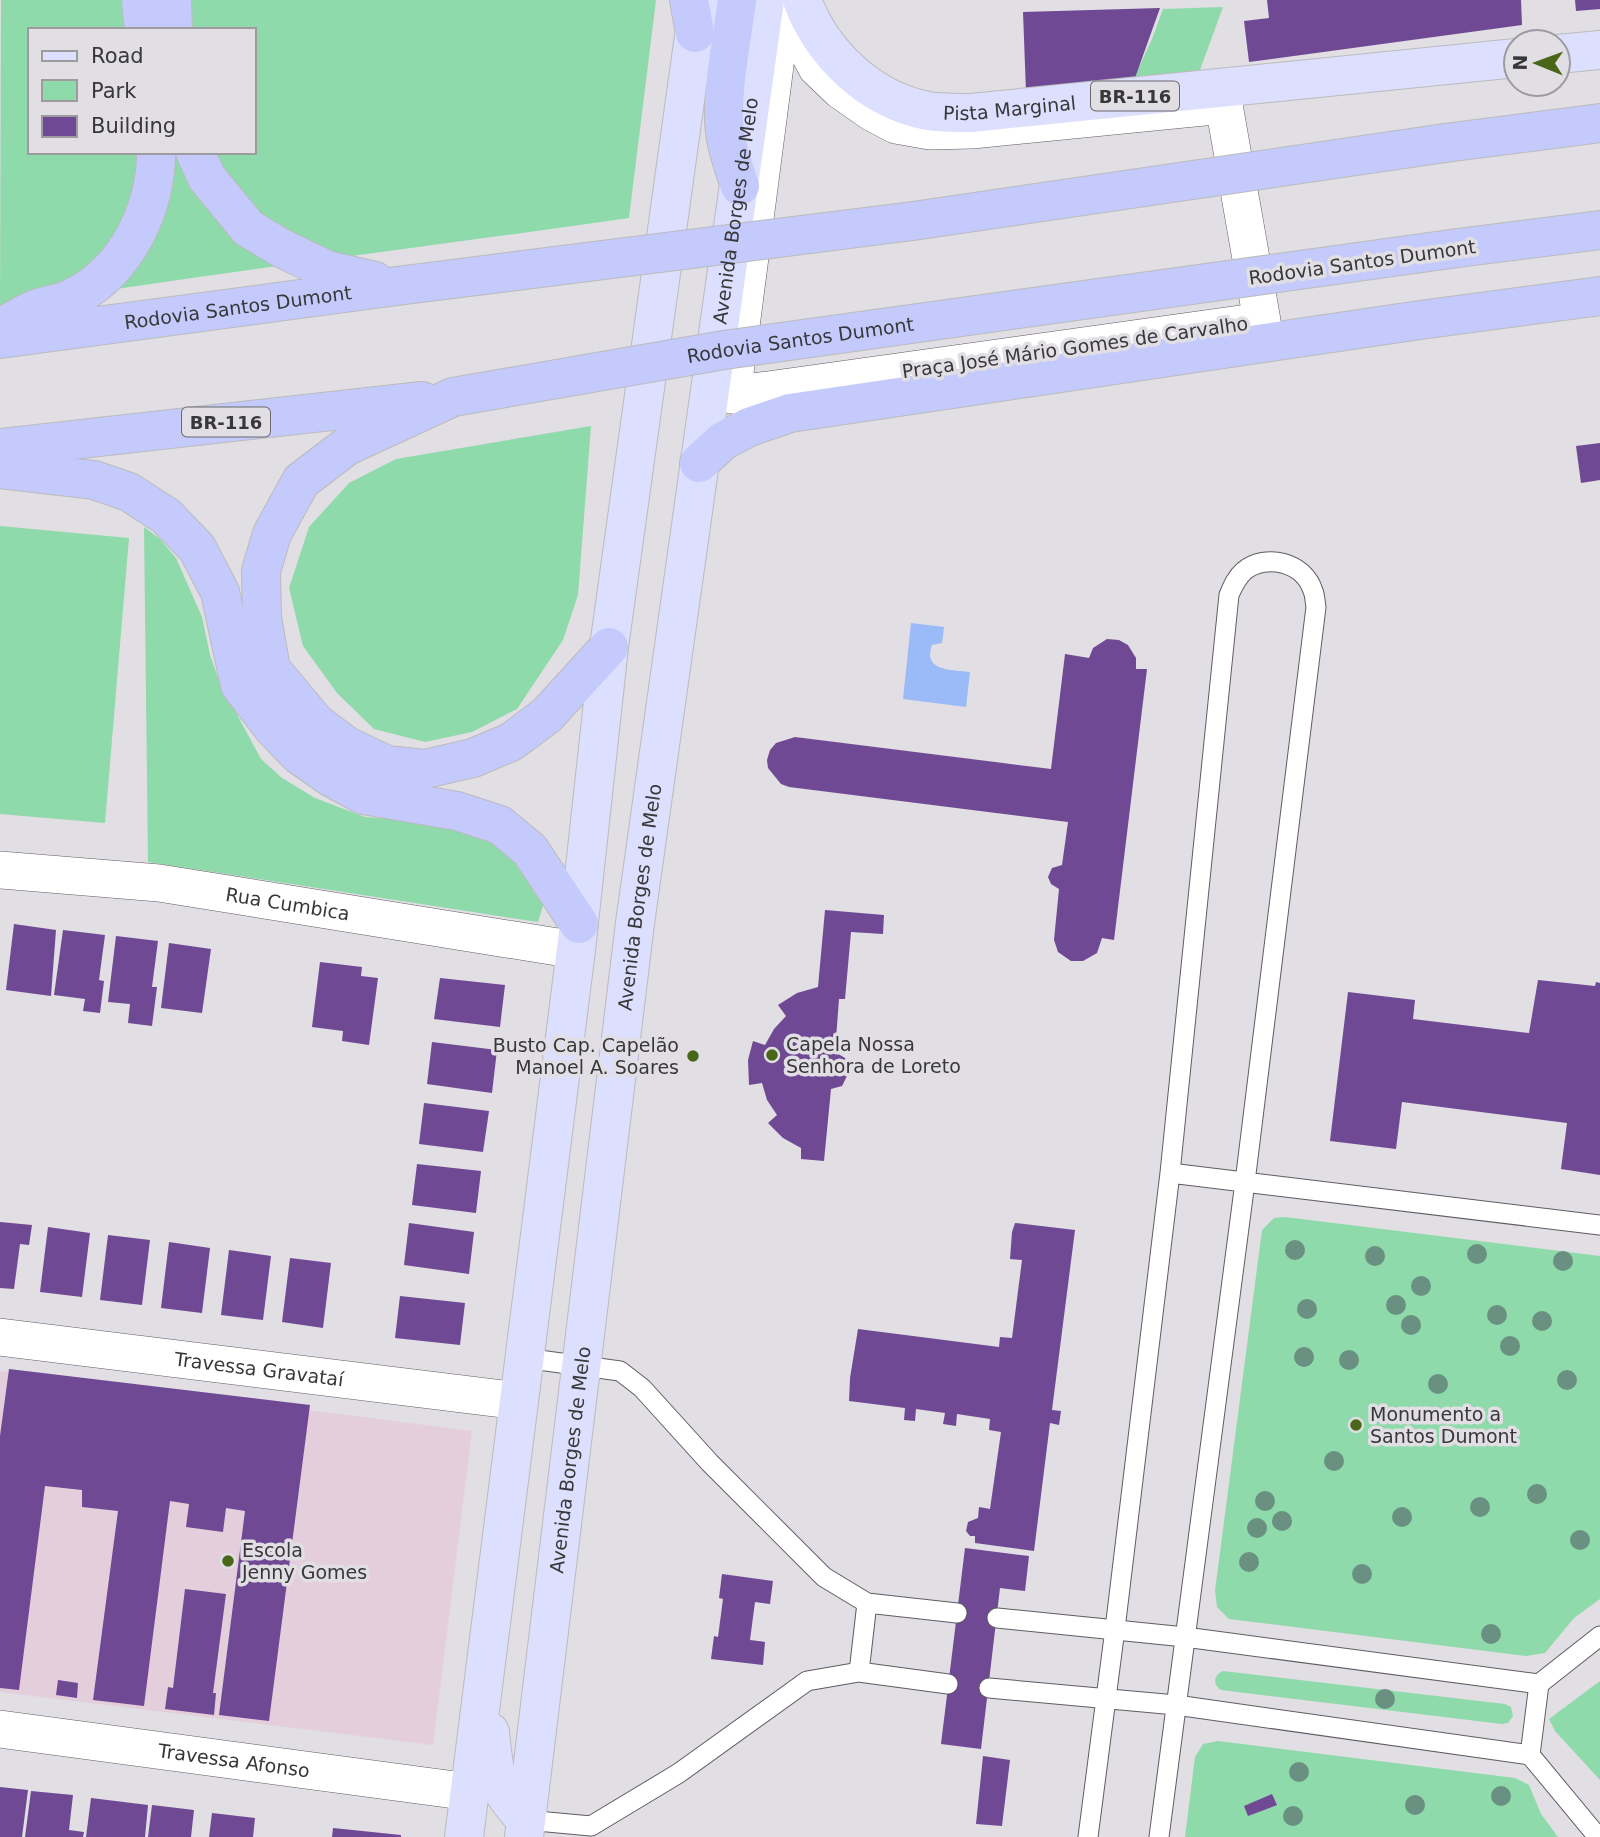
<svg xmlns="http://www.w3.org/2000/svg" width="1600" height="1837" viewBox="0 0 1600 1837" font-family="'DejaVu Sans',sans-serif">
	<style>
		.education { fill: #e4cedc }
		.green { fill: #8fdaab }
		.water { fill: #9abaf8 }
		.building { fill: #6f4993 }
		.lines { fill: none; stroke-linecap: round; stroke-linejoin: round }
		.lane-casing { stroke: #5f5c62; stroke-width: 21 }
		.street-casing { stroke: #5f5c62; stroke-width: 38 }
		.primary-casing { stroke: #bbbbbc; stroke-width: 40 }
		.highway-casing { stroke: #bbbbbc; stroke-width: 40 }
		.lane { stroke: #fff; stroke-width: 19 }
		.street { stroke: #fff; stroke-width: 37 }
		.primary { stroke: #dcdffd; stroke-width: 38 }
		.highway { stroke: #c4cafb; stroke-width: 38 }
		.highway-bridge-casing { stroke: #bbbbbc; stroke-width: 40; stroke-linecap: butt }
		.highway-bridge { stroke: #c4cafb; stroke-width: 38 }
		.tree { fill: #699080 }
		.poi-dot { fill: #496619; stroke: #e1dee4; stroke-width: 2.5 }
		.labels { text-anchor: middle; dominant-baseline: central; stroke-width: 7; stroke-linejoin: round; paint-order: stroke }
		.shield { fill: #e1dee4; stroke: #6b696c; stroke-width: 2 }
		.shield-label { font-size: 18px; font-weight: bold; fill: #383739 }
		.street-label { font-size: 19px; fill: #383739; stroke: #e1dee4 }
		.poi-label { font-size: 19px; fill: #383739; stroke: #e1dee4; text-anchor: start }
	</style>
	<rect width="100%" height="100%" fill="#e1dee4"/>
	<path class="education" d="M0,1371L472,1431L433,1745L0,1692Z"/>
	<path class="green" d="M1,0H124L126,30H30V152H254V30H192L189,0H656L629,218C420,248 209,273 0,307Z
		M1223,7L1200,70L1134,78L1152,39L1163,9Z
		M591,426L578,595L563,640L517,709L472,732L425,742L374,729L337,693L303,646L289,588L309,527L349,483L396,459Z
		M0,526L129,538L105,823L0,814Z
		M144,527L160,539L176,558L202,617L210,655L220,683L261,759L282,778L315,798L365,817L407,820L450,827L506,849L514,862L545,899L538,922L148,862Z
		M1285,1217L1600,1256V1599L1574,1618L1545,1653L1526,1656L1229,1619L1217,1607L1215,1591L1262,1230L1274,1218Z
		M1223,1671L1505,1704L1511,1707L1513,1716L1508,1723L1502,1724L1221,1690C1212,1684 1214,1675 1223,1671Z
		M1600,1681V1780L1555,1731L1549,1719Z
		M1218,1741L1515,1778L1529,1785L1541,1814L1558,1837H1185L1195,1757L1203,1744Z"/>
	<path class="water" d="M911,623L944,627L942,643L932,645C922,671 952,670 970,672L966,707L903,699Z"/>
	<path class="building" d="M1267,0H1521L1522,25L1249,62L1244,21L1269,18Z
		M1575,0H1600V9L1576,11Z
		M1160,8L1135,78L1026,92L1023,12Z
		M1600,443V480L1581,483L1576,446Z
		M1107,639L1119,640L1128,645L1136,658V669H1147L1114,940L1102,938L1097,953L1083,961H1071L1058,952L1054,940L1059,889L1051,884L1048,877L1052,868L1062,865L1068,822L789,787L781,784L768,768L767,760L770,750L776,743L795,737L1051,769L1065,654L1089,658L1093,648Z
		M825,910L884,915L883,934L851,932L845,999H839L835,1052L845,1058L849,1064V1072L842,1086L831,1089L824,1161L801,1159V1148L783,1138L768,1123L777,1115L767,1100L762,1083L749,1085L748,1060L753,1041L765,1045L774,1029L786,1016L778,1005L797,993L818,987Z
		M14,924L56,930L51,996L6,990Z
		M63,930L105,935L99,980L104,981L100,1013L83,1011L85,999L54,995Z
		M116,936L158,941L152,987H157L152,1026L128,1023L130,1004L108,1002Z
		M169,943L211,949L202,1013L161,1008Z
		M320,962L362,967L361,976L378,978L369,1045L342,1041L343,1031L312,1027Z
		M440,978L505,985L500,1027L434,1019Z
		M1538,980L1595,986L1596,982L1600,983V1175L1561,1169L1567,1123L1402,1102L1396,1149L1330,1141L1348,992L1415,1000L1413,1019L1529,1033Z
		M432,1042L497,1050L492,1093L427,1084Z
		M424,1103L489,1111L483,1152L419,1144Z
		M417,1164L481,1171L476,1213L412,1205Z
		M0,1222L32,1225L29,1245L20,1244L14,1289L0,1288Z
		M409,1223L474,1232L469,1274L404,1265Z
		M1015,1223L1075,1230L1052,1410L1061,1411L1059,1425L1050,1423L1034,1551L975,1543V1536H970L966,1531L968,1522L978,1518L979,1507L990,1509L1001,1432L989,1430L990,1419L957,1414L956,1426L943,1424L945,1413L916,1409L915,1421L904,1420L905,1408L849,1401L850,1378L858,1329L999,1347L1000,1337L1012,1338L1022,1260L1010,1259L1012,1232Z
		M48,1227L90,1233L82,1297L40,1292Z
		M108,1235L150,1240L142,1305L100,1300Z
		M169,1242L210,1248L202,1313L161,1308Z
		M229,1250L271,1256L263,1320L221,1315Z
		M290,1258L331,1263L323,1328L282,1322Z
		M400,1296L465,1303L460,1345L395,1338Z
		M9,1369L310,1405L269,1721L219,1715L245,1511L226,1508L223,1532L186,1527L189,1504L170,1501L144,1706L93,1700L118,1511L82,1507V1490L45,1486L19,1690L0,1688V1436Z
		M965,1548L1029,1556L1025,1591L1000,1588L981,1749L941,1744Z
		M722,1574L773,1581L770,1604L755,1602L750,1640L765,1642L763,1665L711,1659L714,1636L718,1637L723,1599L719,1598Z
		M185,1589L226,1594L213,1693H216L214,1715L165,1709L168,1687L173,1688Z
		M58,1680L78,1683L77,1698L56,1695Z
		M983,1756L1010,1760L1002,1826L976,1824Z
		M0,1787L28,1790L22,1837H0Z
		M31,1791L73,1795L69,1830L84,1832L83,1837H25Z
		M1272,1794L1277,1805L1248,1816L1244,1806Z
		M91,1798L148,1805L145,1837H86Z
		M152,1805L194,1810L191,1837H148Z
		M212,1813L255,1818L253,1837H209Z
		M333,1828L401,1835V1837H332Z"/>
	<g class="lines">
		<g class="lane-casing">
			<path id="lane" d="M1170,1173L1600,1225
				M524,1358L620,1371L642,1388L710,1463L824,1577L867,1603L957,1613
				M997,1618L1185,1637L1539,1684L1600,1636
				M859,1672L867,1603
				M989,1688L1176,1705L1530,1755L1598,1837
				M1530,1755L1539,1684
				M526,1820L591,1826L679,1773L807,1681L859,1672L948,1684
				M1088,1837L1115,1629L1170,1173L1229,595C1233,586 1236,578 1244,571C1266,553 1304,562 1313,591C1315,595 1315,602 1316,607L1245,1182L1159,1837"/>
		</g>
		<g class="street-casing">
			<g id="street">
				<path d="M783,4L817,68L840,90L873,113L896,125L930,131L972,130L1224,105L1262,321L732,395Z"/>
				<path id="s1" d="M0,870L159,883L576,950"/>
				<path id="s2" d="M0,1337L519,1401"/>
				<path id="s3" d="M0,1729L470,1792"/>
			</g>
		</g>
		<g class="primary-casing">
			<g id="primary">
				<path id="s4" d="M802,0C822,54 870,100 928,111C942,113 957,113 971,113L1516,58"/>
				<path d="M1558,54L1600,50"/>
				<path d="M490,1732C494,1775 495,1788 526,1820"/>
				<path d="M464,1837L576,950L609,647L699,0"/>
				<path id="s5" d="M524,1837L635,923L765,0"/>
			</g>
		</g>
		<g class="highway-casing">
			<g id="highway">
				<path d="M141,0L144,30"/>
				<path d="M172,0L173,30"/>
				<path d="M689,0L695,33"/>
				<path d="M737,0C732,40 723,81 724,121C725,144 733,165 740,186"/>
				<path d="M1445,143L1600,123"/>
				<path d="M195,152L207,178L248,228L281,248L327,270L375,281"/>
				<path d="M1458,248L1600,230"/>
				<path d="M0,328C11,322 22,315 33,310C45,305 59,304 70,299C125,274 156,210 156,152"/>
				<path id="s6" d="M0,339L397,286"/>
				<path d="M453,397L347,446L301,481L272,534L261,571L262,618L271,669L316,723L347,746L387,765L425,769L473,758L511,742L547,715L609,647"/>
				<path d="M0,448L422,401"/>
				<path d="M699,463L723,441L749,427L790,413L1420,320L1600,296"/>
				<path d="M0,469L94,480L129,492L166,516L197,548L220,592L240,685L273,728L299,755L332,778L364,795L457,811L500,825L530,850L579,924"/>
			</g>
		</g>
		<use href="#lane" class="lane"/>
		<use href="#street" class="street"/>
		<use href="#primary" class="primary"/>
		<use href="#highway" class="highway"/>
		<g class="highway-bridge-casing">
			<g id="highway-bridge">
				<path d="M397,286L913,221L1445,143"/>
				<path id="s7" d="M453,397L724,350L1458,248"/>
			</g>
		</g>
		<use href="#highway-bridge" class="highway-bridge"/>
	</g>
	<g class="tree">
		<circle cx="1295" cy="1250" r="10"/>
		<circle cx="1477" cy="1254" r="10"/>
		<circle cx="1375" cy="1256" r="10"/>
		<circle cx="1563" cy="1261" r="10"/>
		<circle cx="1421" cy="1286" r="10"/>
		<circle cx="1396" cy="1305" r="10"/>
		<circle cx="1307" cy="1309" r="10"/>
		<circle cx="1497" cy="1315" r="10"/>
		<circle cx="1542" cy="1321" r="10"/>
		<circle cx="1411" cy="1325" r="10"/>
		<circle cx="1510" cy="1346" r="10"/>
		<circle cx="1304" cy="1357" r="10"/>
		<circle cx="1349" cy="1360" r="10"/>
		<circle cx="1567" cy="1380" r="10"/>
		<circle cx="1438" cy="1384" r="10"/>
		<circle cx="1334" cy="1461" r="10"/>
		<circle cx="1537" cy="1494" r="10"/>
		<circle cx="1265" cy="1501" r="10"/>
		<circle cx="1480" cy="1507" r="10"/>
		<circle cx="1402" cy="1517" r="10"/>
		<circle cx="1282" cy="1521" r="10"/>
		<circle cx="1257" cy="1528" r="10"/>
		<circle cx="1580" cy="1540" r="10"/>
		<circle cx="1249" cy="1562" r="10"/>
		<circle cx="1362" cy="1574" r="10"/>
		<circle cx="1491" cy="1634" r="10"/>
		<circle cx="1385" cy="1699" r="10"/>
		<circle cx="1299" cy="1772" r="10"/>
		<circle cx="1501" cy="1796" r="10"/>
		<circle cx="1415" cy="1805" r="10"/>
		<circle cx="1293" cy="1816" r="10"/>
	</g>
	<g class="poi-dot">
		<circle cx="772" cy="1055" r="7"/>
		<circle cx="693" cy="1056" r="7"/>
		<circle cx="1356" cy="1425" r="7"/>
		<circle cx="228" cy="1561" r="7"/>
	</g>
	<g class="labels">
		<g class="shield">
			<rect x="1091" y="81.5" width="88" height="29" rx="5"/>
			<rect x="182" y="407.5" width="88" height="29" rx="5"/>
		</g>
		<g class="shield-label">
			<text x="1135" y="96">BR-116</text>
			<text x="226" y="422">BR-116</text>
		</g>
		<g class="street-label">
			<text stroke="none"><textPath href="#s4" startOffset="257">Pista Marginal</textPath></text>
			<text stroke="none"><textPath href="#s5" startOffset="1640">Avenida Borges de Melo</textPath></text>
			<text transform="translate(1362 262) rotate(-8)">Rodovia Santos Dumont</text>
			<text stroke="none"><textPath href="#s6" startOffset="240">Rodovia Santos Dumont</textPath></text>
			<text stroke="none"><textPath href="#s7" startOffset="352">Rodovia Santos Dumont</textPath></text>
			<text transform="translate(1075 347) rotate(-8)">Praça José Mário Gomes de Carvalho</text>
			<text stroke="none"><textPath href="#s5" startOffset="947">Avenida Borges de Melo</textPath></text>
			<text stroke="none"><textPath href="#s1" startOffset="290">Rua Cumbica</textPath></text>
			<text stroke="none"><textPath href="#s2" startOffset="261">Travessa Gravataí</textPath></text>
			<text stroke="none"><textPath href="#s5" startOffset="380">Avenida Borges de Melo</textPath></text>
			<text stroke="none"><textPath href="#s3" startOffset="236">Travessa Afonso</textPath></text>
		</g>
		<g class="poi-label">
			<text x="786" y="1044">Capela Nossa<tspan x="786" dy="22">Senhora de Loreto</tspan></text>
			<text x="679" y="1045" text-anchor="end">Busto Cap. Capelão<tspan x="679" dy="22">Manoel A. Soares</tspan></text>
			<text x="1370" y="1414">Monumento a<tspan x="1370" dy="22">Santos Dumont</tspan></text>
			<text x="242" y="1550">Escola<tspan x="242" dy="22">Jenny Gomes</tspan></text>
		</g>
	</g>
	<rect x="28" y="28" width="228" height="126" fill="#e1dee4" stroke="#9d9ba0" stroke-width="2"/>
	<rect x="42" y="51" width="35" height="10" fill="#dcdffd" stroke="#9d9ba0" stroke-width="2"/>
	<text x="91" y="63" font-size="21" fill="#383739">Road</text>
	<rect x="42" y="80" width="35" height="21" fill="#8fdaab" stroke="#9d9ba0" stroke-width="2"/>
	<text x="91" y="98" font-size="21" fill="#383739">Park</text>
	<rect x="42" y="116" width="35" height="21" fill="#6f4993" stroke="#9d9ba0" stroke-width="2"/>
	<text x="91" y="133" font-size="21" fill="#383739">Building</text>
	<g transform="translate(1537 63) rotate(271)"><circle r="33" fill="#e1dee4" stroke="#9d9ba0" stroke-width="2"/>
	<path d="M0-5L12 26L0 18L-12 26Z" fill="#496619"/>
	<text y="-10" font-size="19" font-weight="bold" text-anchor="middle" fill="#383739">N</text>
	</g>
</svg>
